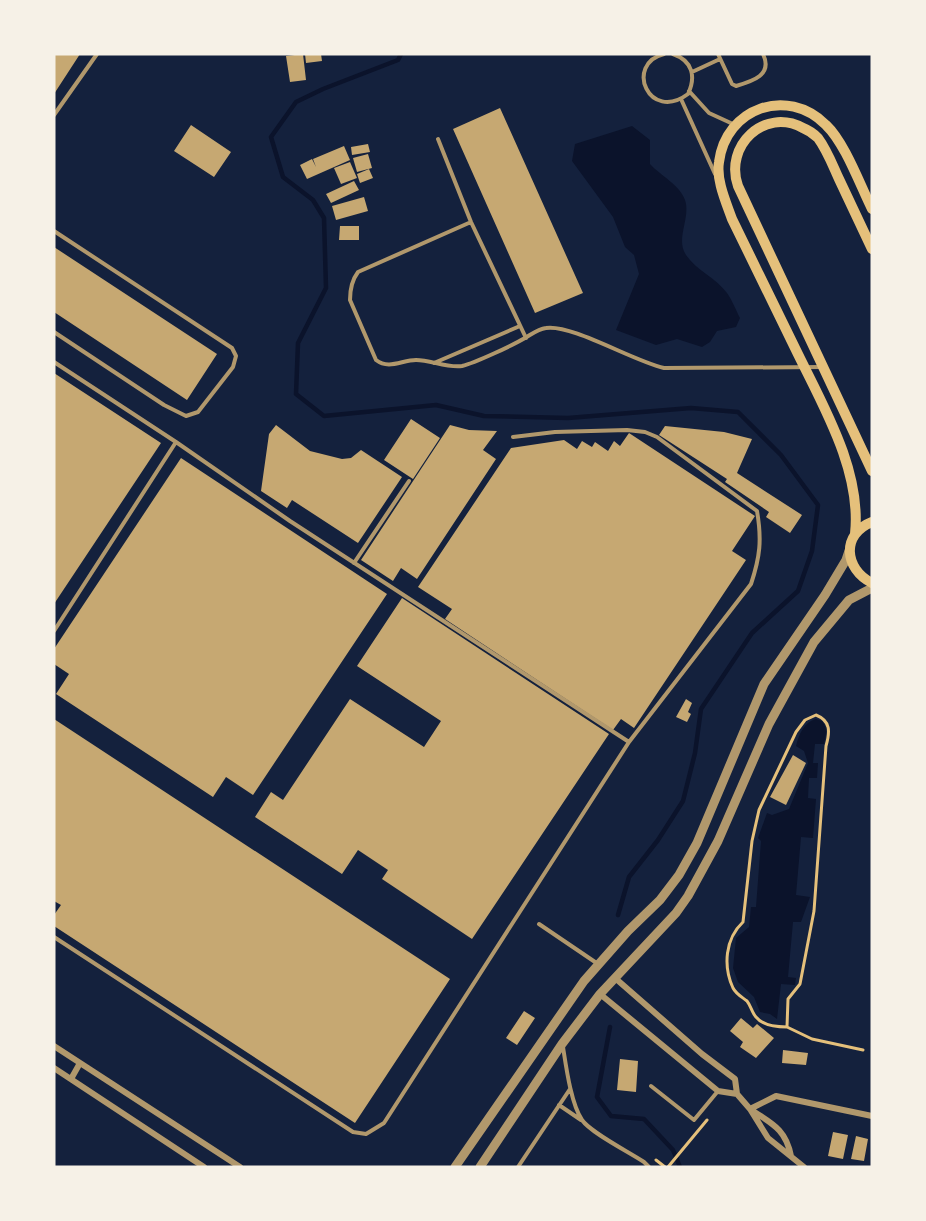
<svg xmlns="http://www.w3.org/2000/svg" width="926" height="1221" viewBox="0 0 926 1221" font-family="Spectral,serif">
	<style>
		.water { fill: #0b132b }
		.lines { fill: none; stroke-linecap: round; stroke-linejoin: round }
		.stream { stroke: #0b132b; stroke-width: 4.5 }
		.building { fill: #c6a872 }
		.path { stroke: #e5c07b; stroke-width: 3 }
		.service { stroke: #b1986c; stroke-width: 4 }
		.minor { stroke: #b1986c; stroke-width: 6 }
		.tertiary { stroke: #b1986c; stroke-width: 9 }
		.secondary { stroke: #e5c07b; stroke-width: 10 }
	</style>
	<rect width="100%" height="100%" fill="#14213d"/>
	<path class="water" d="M632,126L650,140V164C661,176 680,185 685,200C691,218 675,239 686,255C696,270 716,278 727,293C732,300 736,310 740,318L736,327L717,331L710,342L702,347L677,339L656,345L616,330L639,274L634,255L625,247L613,217L572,161L575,144Z
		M816,719L822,721C828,729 826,734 824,744H815L813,763H818L817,778H809L808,798L816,799L813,838L801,837L796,895L810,897L801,922H793L788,977L796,978L795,985L781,984L777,1019L770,1014L760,1012L754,997L738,982L733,968L736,938L749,927L751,907H756L761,841L758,838L767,813L772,815L789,809L808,763L804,751L796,746C799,734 804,722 816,719Z"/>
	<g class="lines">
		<path class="stream" d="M401,54L398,60L323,89L296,102L271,137L283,177L313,200L324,218L326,288L298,343L296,394L324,416L436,405L484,416L568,418L691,408L738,412L781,455L818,505L812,551L798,591L752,633L701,709L695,753L683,801L658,840L629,877L618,915
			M610,1027L597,1097L611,1116L644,1119L673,1150L680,1167"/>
	</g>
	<path class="building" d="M54,54H80L54,94Z
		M303,54L306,80L290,82L286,56Z
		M305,54H321L322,61L306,63Z
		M500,108L583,293L535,313L453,129Z
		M191,125L231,152L214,177L174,151Z
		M368,144L370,152L352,155L351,147Z
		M344,146L350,160L307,179L300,165L312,159L316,167L313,159Z
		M368,154L372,168L357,172L353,158Z
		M350,162L357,178L341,184L334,168Z
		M369,169L373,178L360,183L357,174Z
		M354,181L359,190L331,203L326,194Z
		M364,197L368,211L336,220L332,206Z
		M340,226H359V240H339Z
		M54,247L217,354L187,400L54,312Z
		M54,373L161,443L54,604Z
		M411,419L440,438L413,479L384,460Z
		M276,425L310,451L342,459L351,458L361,450L402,477L358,543L292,500L287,508L261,491L269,434Z
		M450,425L469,430L497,431L483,450L496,459L417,579L401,568L393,581L361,560Z
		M665,426L724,432L752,439L737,473L802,515L790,533L766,517L769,512L725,482L727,479L659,435Z
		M629,433L755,516L732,551L746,560L634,728L621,719L613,730L445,619L452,609L418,587L511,448L564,440L577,449L582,441L592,447L595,442L608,451L614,441L620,446Z
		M181,458L387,594L253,795L226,777L213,797L56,694L69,674L54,664V649Z
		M402,598L609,734L472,939L382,879L388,870L358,850L342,874L255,817L271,792L283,800L350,699L424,747L441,721L357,666Z
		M686,699L692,703L688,712L691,714L687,722L676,717Z
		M54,719L450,979L355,1123L54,926V915L61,905L54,901Z
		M793,755L806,763L786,805L770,797Z
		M524,1011L535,1018L517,1045L506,1038Z
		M741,1018L753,1028L757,1024L774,1038L756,1058L740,1047L743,1042L730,1031Z
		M783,1050L808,1053L806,1065L782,1063Z
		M620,1059L638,1061L636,1092L617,1090Z
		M833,1132L848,1135L843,1159L828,1156Z
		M856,1136L868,1139L864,1161L851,1159Z"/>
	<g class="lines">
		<path class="path" d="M816,715C831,721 830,732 826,746L814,911L800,984L788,999L787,1027C777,1027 763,1026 756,1017C752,1013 751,1006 747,1001C742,997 736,994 733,988C723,966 725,939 743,922L752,841L759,810L796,732L805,720Z
			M787,1027L812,1039L863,1050
			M656,1160L665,1167
			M668,1167L707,1120"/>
		<path class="service" d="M664,54C624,64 649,123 688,94C696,77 693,61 673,54
			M718,54L732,84L736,86C753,81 773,75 763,54
			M692,72L720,59
			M689,91L709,113L733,124
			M681,99L715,174
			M54,115L97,54
			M438,139L471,222L526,338
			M471,222L358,272C352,280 350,290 350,300L376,360C389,370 402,360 416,360C431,360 446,368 462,366C475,363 513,345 525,338C532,334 538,329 546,328C572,324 633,361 664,368L822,367
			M54,231L232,348L236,356L233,367L198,412L186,416L164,405L54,332
			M54,362L176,442L290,521L629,742
			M434,363L520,326
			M354,563L409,481
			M54,631L176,442
			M539,924L598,964
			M54,937L353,1132L366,1134L384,1123L629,742L751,584C760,557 762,540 757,511L657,437L645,432L627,430L555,432L513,437
			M563,1047C566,1066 571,1104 582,1120C591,1133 629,1152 644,1162L649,1167
			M651,1086L694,1120L718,1091
			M559,1105L581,1120
			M518,1167L570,1089"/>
		<path class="minor" d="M615,978L702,1054L735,1079L737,1094L750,1109L768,1138L804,1167
			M600,994L718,1091L737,1094
			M54,1046L240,1167
			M54,1068L204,1167
			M71,1079L80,1063
			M750,1109L776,1096L872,1116
			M753,1111C773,1124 786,1130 791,1156"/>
		<path class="tertiary" d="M455,1167L584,981L628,931L660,900L679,875L697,843L764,684L825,595L846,560L849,551
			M480,1167L562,1044L600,994L676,913L688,896L718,841L769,724L814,642L849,600L872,588"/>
		<path class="secondary" d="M872,249C861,226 850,202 839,179C833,166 827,150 818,138C814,134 808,130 803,128C764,107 724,146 738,186L872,471
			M872,522C841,534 844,569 872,583
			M855,534C862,470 822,404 795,348C774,305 753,262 732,219C726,202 716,180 719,162C726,108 787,86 826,125C845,143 860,185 872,209"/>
	</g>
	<rect width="926" height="1221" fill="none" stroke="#f6f1e7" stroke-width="111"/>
</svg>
